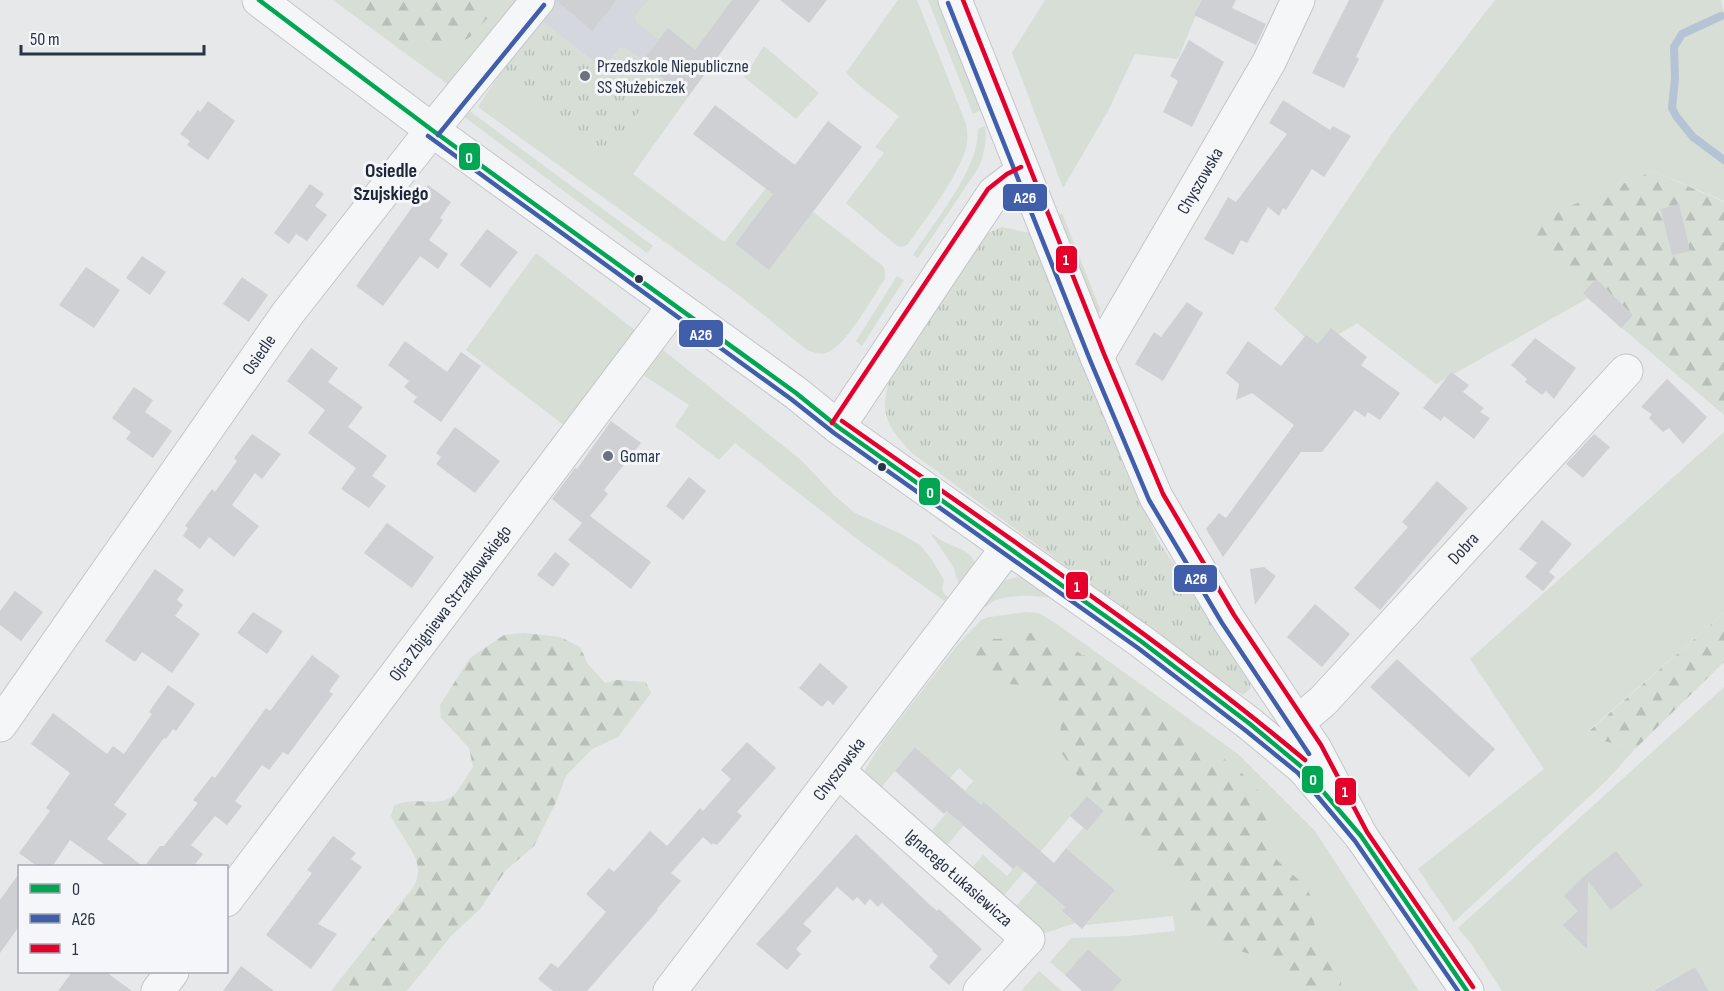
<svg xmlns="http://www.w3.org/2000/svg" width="1724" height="991" viewBox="0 0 1724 991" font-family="'Sofia Sans Condensed',sans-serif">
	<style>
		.built { fill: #d4d7dd }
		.green { fill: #d6ded6 }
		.forest { fill: url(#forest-firs) }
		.park { fill: url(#park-tufts) }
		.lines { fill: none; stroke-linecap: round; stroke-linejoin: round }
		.stream { stroke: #b4c4d5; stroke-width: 8 }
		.building { fill: #ced0d3 }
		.minor-casing { stroke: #c4c6c8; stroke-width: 35 }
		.minor { stroke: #f5f6f7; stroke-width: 33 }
		.bus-1-casing { stroke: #f4f6f9; stroke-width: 9 }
		.bus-2-casing { stroke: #f4f6f9; stroke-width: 9 }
		.bus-3-casing { stroke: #f4f6f9; stroke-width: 9 }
		.bus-1 { stroke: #00a651; stroke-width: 4.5 }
		.bus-2 { stroke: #415eaa; stroke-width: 4.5 }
		.bus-3 { stroke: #e4002b; stroke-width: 4.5 }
		.poi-dot { fill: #6c737f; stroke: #f4f6f9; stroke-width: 2 }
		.bus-dot { fill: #2b3445; stroke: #f4f6f9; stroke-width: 2 }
		.labels { text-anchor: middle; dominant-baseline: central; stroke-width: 6; stroke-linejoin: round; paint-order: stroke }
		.poi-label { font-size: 18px; fill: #2b3445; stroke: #f4f6f9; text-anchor: start }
		.street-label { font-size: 18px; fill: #2b3445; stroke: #f4f6f9 }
		.neighbourhood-label { font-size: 20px; font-weight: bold; fill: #1d2536; stroke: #f4f6f9 }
		.line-badge { stroke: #f4f6f9; stroke-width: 2 }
		.badge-label { font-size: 16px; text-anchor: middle; font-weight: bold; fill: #fff }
	</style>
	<defs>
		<pattern id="forest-firs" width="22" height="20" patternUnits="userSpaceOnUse" patternTransform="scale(1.5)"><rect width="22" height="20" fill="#d6ded6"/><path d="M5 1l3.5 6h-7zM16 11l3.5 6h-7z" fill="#b8bfb9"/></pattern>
		<pattern id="park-tufts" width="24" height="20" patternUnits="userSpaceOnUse" patternTransform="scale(1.5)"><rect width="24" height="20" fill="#d6ded6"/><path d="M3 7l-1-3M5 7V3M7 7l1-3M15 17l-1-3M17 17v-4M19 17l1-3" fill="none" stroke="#b8bfb9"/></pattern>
	</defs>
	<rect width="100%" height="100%" fill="#e6e8ea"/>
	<path class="built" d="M556,0H722L646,103L542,21L540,19Z"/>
	<path class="green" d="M333,0H524L450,86Z
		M648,0H732L680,70L673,86L688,97L633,174L724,242L767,187L774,193L735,244L769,270L813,212L882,265L885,270V279C872,297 847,346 826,353C820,355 813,352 807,350L740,296L478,107L500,73L542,21L540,19L602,68L619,48L624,47L643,60L641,63L658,76L685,42L668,28L659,40L637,23L635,16Z
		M898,0H917L966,124C967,131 968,136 967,143C963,170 925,220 908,244L902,247L897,246L846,203L884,153L875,147L899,116L860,86L846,73Z
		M928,0H941L983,109L973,114Z
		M1045,0H1202L1178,59L1135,54L1108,111L1063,188L1012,53Z
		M1495,0H1721L1724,11V201L1653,171L1517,229L1567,267L1590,297L1436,384L1357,323L1317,348L1274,309L1394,131Z
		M764,46L819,93L796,119L744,77Z
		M464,107L653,246L647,253L463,116Z
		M985,126C987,141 984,154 979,167L918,258L913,255C934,222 980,168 978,129Z
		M1062,213L1101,311L1096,314L1055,220Z
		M536,253L640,334L569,429L466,350Z
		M897,276L904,280L862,346L856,341Z
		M658,346L801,460L835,496L855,513L901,534L920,545L932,560L944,580C941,589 942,593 949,598L946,602L861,542L735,443L719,460L675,426L689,405L640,373Z
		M1724,432V613L1588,731L1604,741L1635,749L1606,781L1454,922L1418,869L1544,769L1470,659Z
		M930,533C936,536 941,541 947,543C959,549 972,551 976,566L963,587L958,582L953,566Z
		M1021,576L1049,594L1051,598C1035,595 997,593 986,607L980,603L998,582Z
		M1025,612L1039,613L1058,625L1238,754L1315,831L1419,991H1112L1088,949L1065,975L1050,962L1071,938L1128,936L1175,931L1173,916L1086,925L1115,890L1066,848L1083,828L1087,831L1104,811L1087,796L1002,898L970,870L983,855L1007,876L1034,845L964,825L944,849L928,835L973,781L959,768L950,778L915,747L880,789L865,775V770L883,741L959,643L981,620L989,617Z
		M1724,687V991H1709L1695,967L1652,991H1502L1472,945L1458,928Z
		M1037,882L1065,907L1062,911L1071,920L1081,921L1042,934L1014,909Z
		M1039,971L1062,991H1021Z"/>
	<path class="forest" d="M342,0H504L470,37L456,45L442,47L430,44L409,43L393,38Z
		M1653,171L1724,202V415L1587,298L1567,267L1516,229Z
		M1724,613V662L1635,749L1604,741L1588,732Z
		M525,633L560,637L580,647L588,664L605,683L617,680L646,682L651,693L618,737L592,749L566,776L557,800L534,846L505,871L481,908L451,936L407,991H331L402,901C436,868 408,850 391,816L394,806C414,795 439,809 454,795C461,787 467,775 473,767L469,748L441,718L440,705L470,658L504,635Z
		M1013,633H1042L1056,639L1070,646L1082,655L1089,656L1120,679L1127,689C1148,703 1168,720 1190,735C1216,754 1240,767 1260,793C1266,801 1273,812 1273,822C1272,833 1265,842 1272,853C1281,868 1297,875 1307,889C1317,905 1311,921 1318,938C1325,955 1346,970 1340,991H1295L1284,973L1271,961L1231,948L1192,929C1181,917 1189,901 1188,887C1187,881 1182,875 1178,870L1084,785L1058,748L1062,718L1051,702L1048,692L1030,686L999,683L968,654V649L980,638L1000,639Z"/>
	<path class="park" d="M542,21L646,103L605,155L500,73Z
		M1002,227L1029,233L1035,239L1133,484L1159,542L1249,680L1251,688L1243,695L1231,688L912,453C885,424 879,413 891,375L983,237L990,232Z"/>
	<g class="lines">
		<path class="stream" d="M1721,16L1682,34L1674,47L1675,79L1672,108L1676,116L1693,137L1724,160"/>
	</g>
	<path class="building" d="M556,0H617L592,31Z
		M732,0H760L688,97L641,63L668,28L695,50Z
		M780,0H827L809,23Z
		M1202,0H1236L1232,8L1266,24L1256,45L1194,15Z
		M1349,0H1384L1356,57L1359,59L1344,88L1312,73Z
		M1189,40L1224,62L1192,127L1163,112L1178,81L1170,76Z
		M1283,100L1330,130L1333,126L1351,136L1324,177L1312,169L1286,210L1283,208L1279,216L1268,207L1247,243L1241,240L1233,255L1204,239L1228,197L1236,202L1287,134L1269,123Z
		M208,101L235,121L208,160L187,145L190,141L180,134L198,110L200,112Z
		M715,105L795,165L828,121L862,147L769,270L735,244L773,194L693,134Z
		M310,184L324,194L315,206L327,215L307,241L296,234L289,244L274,233Z
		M428,185L451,202L440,218L443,220L429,240L448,254L438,269L420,256L383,306L356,286Z
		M1679,204L1690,251L1672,255L1661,209Z
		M487,229L518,252L490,288L460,265Z
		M142,256L166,272L150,295L126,278Z
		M86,267L120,290L94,328L59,305Z
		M242,277L268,295L249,322L223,304Z
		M1596,279L1633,315L1621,328L1583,293Z
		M1187,302L1203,313L1163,381L1135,364L1154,332L1161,337Z
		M1331,328L1367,357L1361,365L1400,393L1380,420L1368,412L1365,417L1355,410L1322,452H1301L1223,557L1206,529L1219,513L1226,518L1294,425L1252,393L1236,400L1239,384L1226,373L1248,341L1281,366L1306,335L1318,344Z
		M1535,338L1576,368L1554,399L1546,391L1542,395L1525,382L1527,379L1511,365Z
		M405,341L447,372L461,352L481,366L441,422L413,402L417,397L404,387L409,381L388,365Z
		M311,348L338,368L328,382L363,407L348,427L387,456L372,476L386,486L369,508L341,489L356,468L308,433L325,410L287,381Z
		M1451,372L1469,385L1463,392L1484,408L1480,412L1490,418L1474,439L1444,416L1441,421L1423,408Z
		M1667,379L1707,417L1683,444L1669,428L1663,432L1649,418L1652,414L1641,407Z
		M134,387L153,400L145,412L172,431L153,458L126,439L131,432L112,418Z
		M611,421L641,443L604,490L608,494L590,516L651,562L631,589L568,540L582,523L552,499L575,468L577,469Z
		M455,427L500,461L475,493L436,464L441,457L436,453Z
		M252,434L281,454L262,479L255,473L232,505L259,526L234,557L209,537L200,549L183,536L188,528L185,526L212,489L215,492L237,461L234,458Z
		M1594,434L1610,447L1583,478L1566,464Z
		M689,477L706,491L683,520L666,506Z
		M1437,481L1468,508L1380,610L1354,588L1408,527L1402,522Z
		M1542,520L1572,544L1549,572L1555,577L1543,591L1525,577L1537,563L1519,549Z
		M387,523L434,557L412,588L364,553Z
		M555,552L570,564L553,587L537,575Z
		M1264,567L1276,576L1255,605L1250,569Z
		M155,569L184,590L177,600L183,605L175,616L200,634L172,673L142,652L135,662L105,641Z
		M15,591L43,612L21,641L0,625V611Z
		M1315,604L1350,634L1322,667L1287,637Z
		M253,612L283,631L267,654L237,633Z
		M312,655L340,676L329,691L333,694L288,755L283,752L269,770L262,765L235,801L242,806L227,825L215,816L191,845L203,854L193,867H144L160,846H164L198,803L193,800L212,776L215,778L266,708L270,711Z
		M1397,659L1495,749L1469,777L1370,687Z
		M820,663L848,687L833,705L828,700L822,707L799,688Z
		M168,685L195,704L176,731L173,729L166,739L164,738L114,805L127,814L107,839L144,867H108L70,840L52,867H38L19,853L50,811L46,808L70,773L31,744L53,713L107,754L113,746L124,754L152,714L149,712Z
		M747,742L776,768L737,812L742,816L717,845L713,843L712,845L703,837L671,873L681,881L657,909L658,910L587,991H553L538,979L551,963L558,968L606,912L586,894L609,868L614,872L650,831L667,846L700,808L703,811L731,779L721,770Z
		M915,747L981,805L984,802L1054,863L1066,848L1115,890L1082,929L1062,911L1065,907L1017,865L1013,869L947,811L944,814L895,771Z
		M1087,796L1104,811L1087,831L1070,816Z
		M856,834L930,905L937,911L939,909L982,949L949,985L929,967L938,956L932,951L933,950L882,903L878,907L870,899L865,905L857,897L853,901L837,887L803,924L812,931L796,949L801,954L787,970L756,944Z
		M333,836L356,853L351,859L362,867L318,924L337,934L311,969L266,935L312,873L307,870Z
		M1616,851L1643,885L1611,910L1588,881L1587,949L1563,925L1578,911L1564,896L1584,876Z
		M20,872V925L0,953V900Z
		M1088,949L1122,980L1112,991H1082L1065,975Z
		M241,966L249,972L274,991H223Z
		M1695,967L1709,991H1653Z
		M72,972H106L132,991H58Z"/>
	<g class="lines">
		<g class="minor-casing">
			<g id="minor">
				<path d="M259,0L432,130L796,393L838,427L1142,642L1250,724L1303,768L1361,836"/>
				<path d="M955,0L1097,357L1156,497L1228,619L1315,749L1361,836L1467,991"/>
				<path id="s1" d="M1097,357L1269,62L1298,0"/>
				<path d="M838,427L994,193L1011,180L1024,174"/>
				<path id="s2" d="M1298,722L1323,701L1626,371"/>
				<path id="s3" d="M0,725L288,313L432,130L538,0"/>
				<path id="s4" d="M839,772L1028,939L980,991"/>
				<path id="s5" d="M226,900L674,306"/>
				<path d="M158,991L172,972"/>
				<path id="s6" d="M670,991L1008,547"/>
			</g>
		</g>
		<use href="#minor" class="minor"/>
		<g class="bus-1-casing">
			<path id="bus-1" d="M259,0L432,130L796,393L838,427L1142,642L1250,724L1303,768L1361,836L1467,991"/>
		</g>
		<g class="bus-2-casing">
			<path id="bus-2" d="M948,3L1090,360L1149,500L1222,623L1309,754
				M438,135L544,5
				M428,136L791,399L834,433L1138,648L1245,730L1298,773L1355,841L1458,991"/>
		</g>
		<g class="bus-3-casing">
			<path id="bus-3" d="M963,0L1104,354L1163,494L1234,615L1321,745L1367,832L1473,987
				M842,421C998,531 1158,637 1305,760
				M832,423L988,189L1007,174L1021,167"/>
		</g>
		<use href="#bus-1" class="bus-1"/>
		<use href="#bus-2" class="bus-2"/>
		<use href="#bus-3" class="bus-3"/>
	</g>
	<g class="poi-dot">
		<circle cx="585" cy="76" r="6"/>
		<circle cx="608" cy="456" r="6"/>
	</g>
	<g class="bus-dot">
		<circle cx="639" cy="279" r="5"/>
		<circle cx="882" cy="467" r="5"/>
	</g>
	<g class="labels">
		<g class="poi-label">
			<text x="597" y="66">Przedszkole Niepubliczne<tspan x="597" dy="21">SS Służebiczek</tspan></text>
			<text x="620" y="456">Gomar</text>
		</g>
		<g class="street-label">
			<text stroke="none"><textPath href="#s1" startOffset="204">Chyszowska</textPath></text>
			<text stroke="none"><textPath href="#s3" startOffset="452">Osiedle</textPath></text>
			<text stroke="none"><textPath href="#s2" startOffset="240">Dobra</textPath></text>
			<text stroke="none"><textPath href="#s5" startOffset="372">Ojca Zbigniewa Strzałkowskiego</textPath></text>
			<text stroke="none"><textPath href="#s6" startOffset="279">Chyszowska</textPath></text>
			<text stroke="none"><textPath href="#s4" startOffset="160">Ignacego Łukasiewicza</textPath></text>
		</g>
		<g class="neighbourhood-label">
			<text x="391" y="171">Osiedle<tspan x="391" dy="23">Szujskiego</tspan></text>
		</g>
	</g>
	<g class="line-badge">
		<rect x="458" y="142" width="23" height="29" rx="6" fill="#00a651"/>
		<rect x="1002" y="183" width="46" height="29" rx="6" fill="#415eaa"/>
		<rect x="1055" y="245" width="23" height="29" rx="6" fill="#e4002b"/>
		<rect x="678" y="319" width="46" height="29" rx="6" fill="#415eaa"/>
		<rect x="918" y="477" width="23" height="29" rx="6" fill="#00a651"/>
		<rect x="1173" y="564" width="45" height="29" rx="6" fill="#415eaa"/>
		<rect x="1065" y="571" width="24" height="29" rx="6" fill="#e4002b"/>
		<rect x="1301" y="765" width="23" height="29" rx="6" fill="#00a651"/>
		<rect x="1334" y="777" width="23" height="29" rx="6" fill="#e4002b"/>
	</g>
	<g class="badge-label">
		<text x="469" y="163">0</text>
		<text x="1025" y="203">A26</text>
		<text x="1066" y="265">1</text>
		<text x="701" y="340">A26</text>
		<text x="930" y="498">0</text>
		<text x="1196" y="584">A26</text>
		<text x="1077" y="592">1</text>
		<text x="1313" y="785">0</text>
		<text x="1345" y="797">1</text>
	</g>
	<rect x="18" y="865" width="210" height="108" fill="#f4f6f9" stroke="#a4a8b1" stroke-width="1.5"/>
	<rect x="30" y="884" width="30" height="9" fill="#00a651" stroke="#a4a8b1" stroke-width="1.5"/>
	<text x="72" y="895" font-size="18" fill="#2b3445">0</text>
	<rect x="30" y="914" width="30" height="9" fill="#415eaa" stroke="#a4a8b1" stroke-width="1.5"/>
	<text x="72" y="925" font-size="18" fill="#2b3445">A26</text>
	<rect x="30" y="944" width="30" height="9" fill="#e4002b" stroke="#a4a8b1" stroke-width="1.5"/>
	<text x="72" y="955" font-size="18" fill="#2b3445">1</text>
	<path d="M21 45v9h183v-9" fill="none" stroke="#2b3445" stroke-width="3"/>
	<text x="30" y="45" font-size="18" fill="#2b3445" stroke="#f4f6f9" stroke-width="4.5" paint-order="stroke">50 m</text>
</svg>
